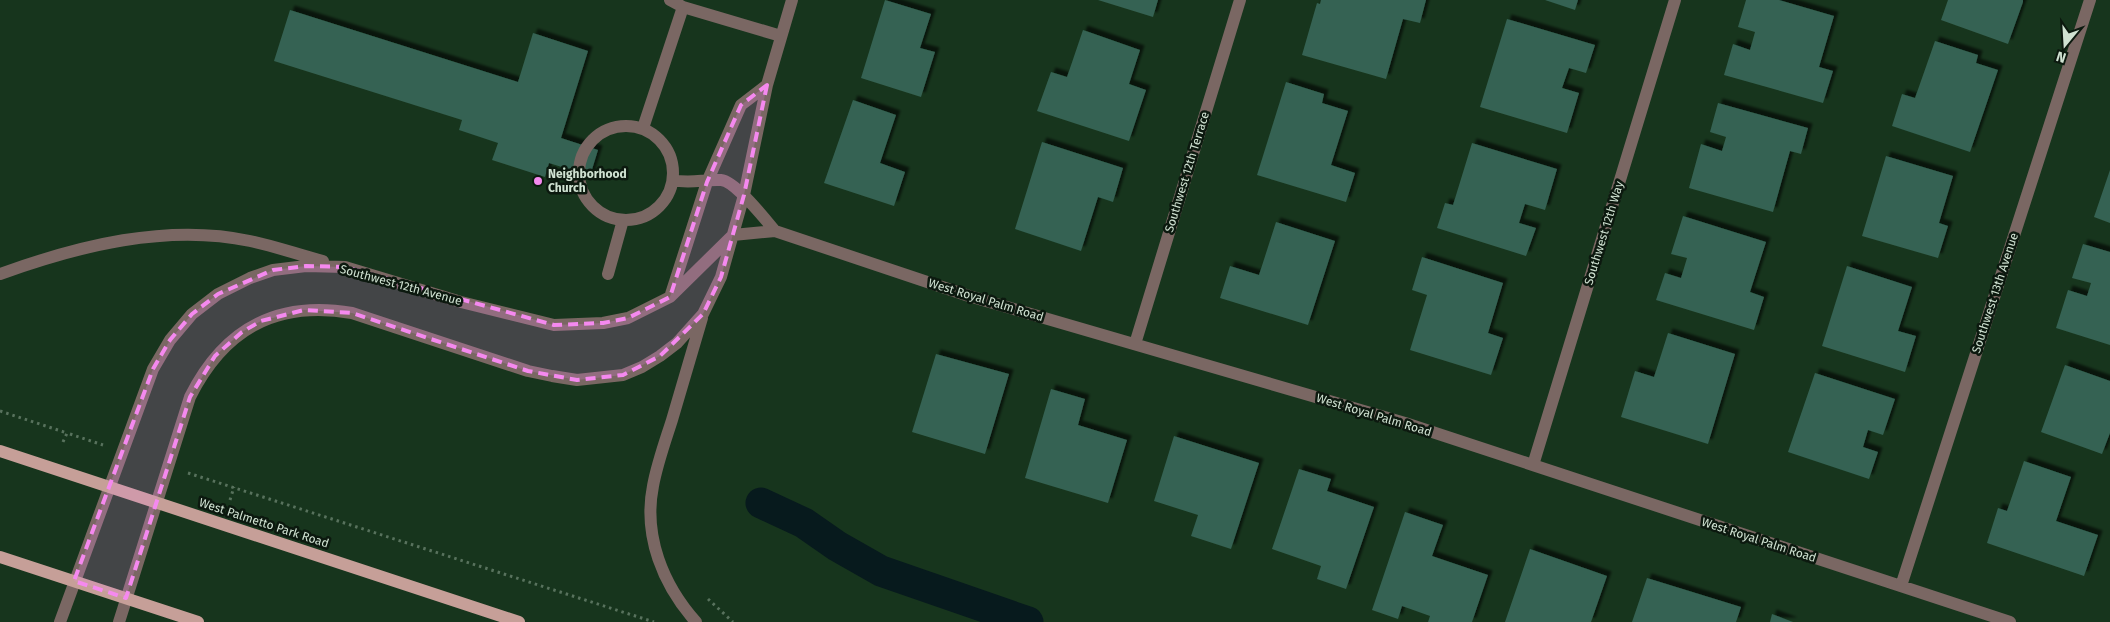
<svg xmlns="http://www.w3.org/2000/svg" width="2110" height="622" viewBox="0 0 2110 622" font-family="'Fira Sans',sans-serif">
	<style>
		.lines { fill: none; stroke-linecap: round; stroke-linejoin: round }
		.canal { stroke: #071a1d; stroke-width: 31 }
		.building { fill: #356252; filter: url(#shadow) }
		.path { stroke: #58725d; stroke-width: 3; stroke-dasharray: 2.5 4; stroke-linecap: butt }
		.minor { stroke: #7a6763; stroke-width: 12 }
		.major { stroke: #c69f98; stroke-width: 12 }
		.marked { fill: #f589ef; fill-opacity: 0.2; stroke: #f589ef; stroke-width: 4; stroke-dasharray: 10 6; stroke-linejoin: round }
		.poi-dot { fill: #f589ef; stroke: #0c190f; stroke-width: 2 }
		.labels { text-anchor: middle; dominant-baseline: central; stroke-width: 5; stroke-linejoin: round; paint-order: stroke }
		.street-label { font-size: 12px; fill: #d0e2d2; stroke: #0c190f }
		.poi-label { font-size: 12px; font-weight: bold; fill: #d0e2d2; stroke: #0c190f; text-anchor: start }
	</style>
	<defs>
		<filter id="shadow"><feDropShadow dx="4.5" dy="-4.5" stdDeviation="1" flood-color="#0009"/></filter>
	</defs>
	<rect width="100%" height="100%" fill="#17351d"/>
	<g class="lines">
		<path class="canal" d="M761,503L804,523L837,546L881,571L1028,622"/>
	</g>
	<path class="building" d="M885,0L931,14L920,48L935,52L921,97L861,78Z
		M1098,0H1158L1153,17Z
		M1321,0H1426L1420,23L1403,19L1386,79L1302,55L1317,3L1320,4Z
		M1545,0H1578L1575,10Z
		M1746,0H1779L1834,16L1819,67L1833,71L1823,103L1724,75L1733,44L1750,50L1755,32L1738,27Z
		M1948,0H2023V2L2008,44L1941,20Z
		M290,10L518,82L533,33L588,51L561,138L598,150L590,176L549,163L545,177L492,160L498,143L459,130L462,120L274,61Z
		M1507,19L1595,45L1586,73L1569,68L1562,88L1579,93L1567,133L1480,107Z
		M1083,30L1140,50L1129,84L1146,90L1129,141L1037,111L1051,72L1067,77Z
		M1935,41L1978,55L1976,63L1998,70L1970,152L1892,126L1902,94L1915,98Z
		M1286,82L1324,94L1322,103L1348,111L1331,165L1355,173L1346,202L1257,175Z
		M853,100L896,115L880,163L905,172L894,206L824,183Z
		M1718,103L1808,128L1801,154L1790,151L1773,212L1689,188L1701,144L1722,151L1726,137L1710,132Z
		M1042,142L1123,168L1113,202L1098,197L1081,251L1015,229Z
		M1472,143L1557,169L1545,210L1525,204L1519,223L1536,228L1526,256L1437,228L1445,203L1453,205Z
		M1886,156L1953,176L1939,223L1948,226L1938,258L1862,236Z
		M2110,170V223L2094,217Z
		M1683,216L1766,242L1750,292L1764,297L1754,330L1656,300L1665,273L1681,278L1687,258L1671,254Z
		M1276,222L1335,241L1308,325L1220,298L1230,266L1259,275Z
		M2083,244L2110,252V345L2056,328L2068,290L2087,296L2091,283L2072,278Z
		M1422,257L1503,283L1488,333L1503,338L1491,375L1410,350L1427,295L1412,290Z
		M1847,266L1912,287L1898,331L1916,336L1905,372L1822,346Z
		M1668,333L1735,354L1708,444L1621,417L1635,371L1654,377Z
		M936,354L1009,374L985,454L912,432Z
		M2065,365L2110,381V433L2102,454L2041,432Z
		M1815,373L1895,399L1883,435L1868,430L1863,447L1878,452L1869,479L1788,452Z
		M1051,389L1085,399L1078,425L1127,440L1108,503L1025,478Z
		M1174,436L1259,463L1231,549L1191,536L1198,515L1154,501Z
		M2024,461L2071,477L2056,521L2098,535L2084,576L1987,543L1998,508L2007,511Z
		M1299,469L1331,479L1327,491L1374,507L1346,589L1317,579L1321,566L1272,549Z
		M1405,512L1443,525L1432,556L1488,575L1472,622H1428L1430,616L1402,606L1398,619L1372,610Z
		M1530,549L1607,576L1591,622H1505Z
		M1647,578L1741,607L1736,622H1632Z
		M1772,614L1793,622H1770Z"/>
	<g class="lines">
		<path class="path" d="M0,411L67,433
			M63,442L67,433L103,445
			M188,473L654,622
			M230,500L234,487
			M708,599L733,622"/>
		<path class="minor" d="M670,0L683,7
			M579 173a47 47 0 1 1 94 0a47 47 0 1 1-94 0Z
			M643,128L683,7L781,36
			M673,180C690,184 704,179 721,180C735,181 765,219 775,231
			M0,274C78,246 167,223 250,241C275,246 299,255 323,261
			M608,274L623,220
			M671,294L707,182L741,105L767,85
			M1135,344L1240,0
			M1533,465L1675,0
			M1901,586L2090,0
			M60,622L153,369L170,340L192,314L218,294L250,278L273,270L306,266L345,267L461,302L554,325L603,323L628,318L670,297L733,235L775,231L969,296L1405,423L2010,622
			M119,622L190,397C224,329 276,300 352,313L528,371L552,376L577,380L623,375L642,367L660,356L677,343L703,314L721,277L744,195L767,85L792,0
			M696,622C663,585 643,536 653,486C657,464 665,442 672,420C682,386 692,352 702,318"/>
		<path class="major" d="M0,451L519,622
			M0,557L198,622"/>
	</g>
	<path class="marked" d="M767,85L744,195L721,277L703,314L660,356L623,375L577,380L528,371L352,313L304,310L261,321L242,332L215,356L190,397L126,598L74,581L153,369L170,340L192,314L218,294L273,270L306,266L345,267L554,325L603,323L628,318L670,297L707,182L741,105Z"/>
	<circle class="poi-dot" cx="538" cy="181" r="5"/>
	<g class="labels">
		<g class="street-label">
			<text transform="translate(1187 172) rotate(-73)">Southwest 12th Terrace</text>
			<text transform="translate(1604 233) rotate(-73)">Southwest 12th Way</text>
			<text transform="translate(401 285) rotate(15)">Southwest 12th Avenue</text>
			<text transform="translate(1995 293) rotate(-72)">Southwest 13th Avenue</text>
			<text transform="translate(986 300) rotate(17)">West Royal Palm Road</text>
			<text transform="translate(1374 415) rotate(17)">West Royal Palm Road</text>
			<text transform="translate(264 523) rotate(18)">West Palmetto Park Road</text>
			<text transform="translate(1759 540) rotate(18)">West Royal Palm Road</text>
		</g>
		<g class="poi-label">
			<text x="548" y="174">Neighborhood<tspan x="548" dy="14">Church</tspan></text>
		</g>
	</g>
	<g transform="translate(2065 45) rotate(198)" stroke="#0c190f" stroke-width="4" paint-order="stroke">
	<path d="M0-4L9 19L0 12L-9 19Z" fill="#d0e2d2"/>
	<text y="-8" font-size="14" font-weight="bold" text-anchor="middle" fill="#d0e2d2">N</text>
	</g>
</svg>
